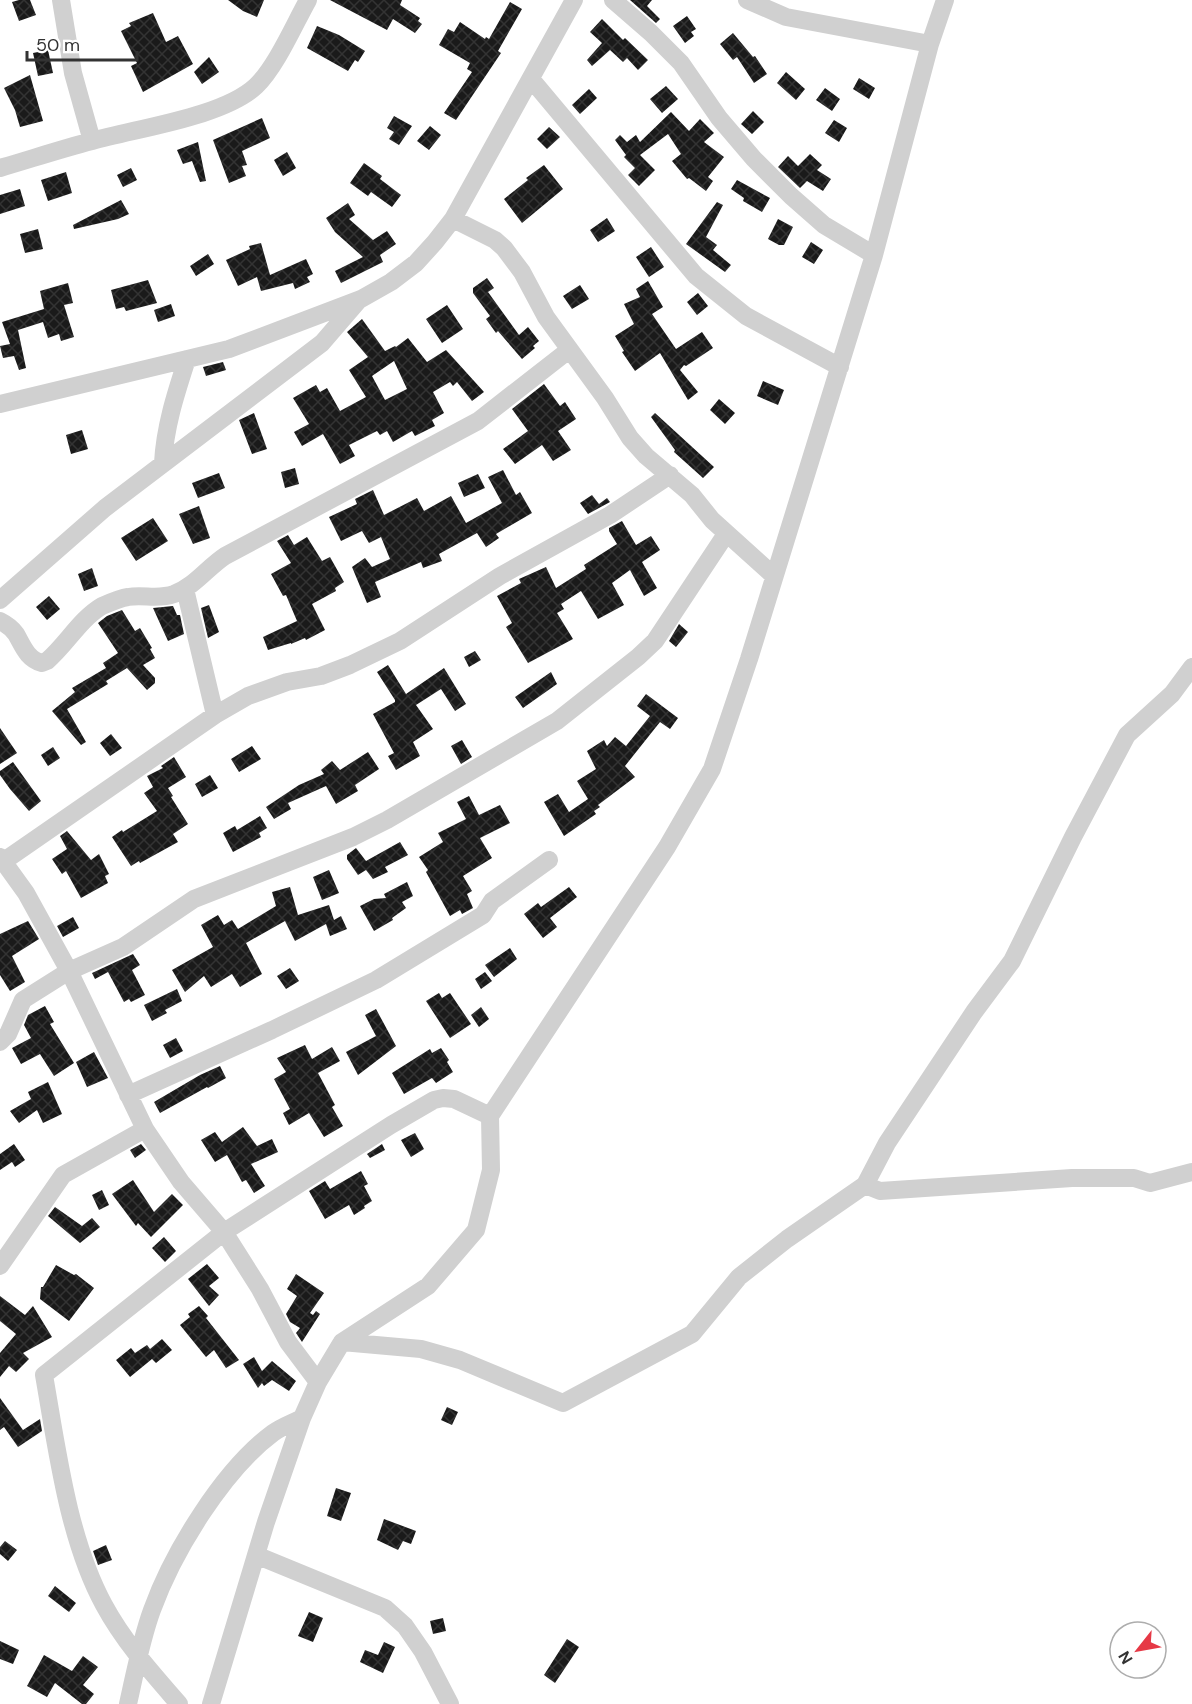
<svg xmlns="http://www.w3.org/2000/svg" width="1192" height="1704" viewBox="0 0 1192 1704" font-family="'DM Sans',sans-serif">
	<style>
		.building { fill: url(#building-cross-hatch); fill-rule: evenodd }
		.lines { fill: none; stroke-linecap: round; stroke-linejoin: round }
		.minor { stroke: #d0d0d0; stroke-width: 18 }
	</style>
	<defs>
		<pattern id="building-cross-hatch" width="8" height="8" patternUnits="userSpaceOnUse" patternTransform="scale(1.5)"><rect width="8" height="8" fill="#1a1a1a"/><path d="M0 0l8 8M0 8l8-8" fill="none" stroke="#333"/></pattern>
	</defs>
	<rect width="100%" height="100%" fill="#fff"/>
	<path class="building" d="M19,0H30L36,15L19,21L12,2Z
		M228,0H264L257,17L243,11Z
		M330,0H402L400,5L420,18L418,21L422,24L415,33L393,19L387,30Z
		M630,0H652L647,6L660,19L656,23Z
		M510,2L522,9L498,51L501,53L456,120L444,113L472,72L467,69L470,63L439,45L448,29L454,32L460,22L485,39L486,37L489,39Z
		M153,13L166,42L178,36L193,64L143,92L131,66L137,63L121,31L131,26L129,23Z
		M687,16L696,29L691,32L694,36L685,43L673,26Z
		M602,19L623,40L625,38L648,60L638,70L627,58L623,62L610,50L592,66L587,60L602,43L590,32Z
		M317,26L339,35L365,51L358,62L355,60L348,71L307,48Z
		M733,33L753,57L755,56L767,74L754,83L737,57L733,60L720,44Z
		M48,50L53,73L38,76L33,53Z
		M209,57L219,72L202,84L194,72Z
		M786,72L805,89L796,100L777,83Z
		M30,75L43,121L20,127L15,110L4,88Z
		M859,78L875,88L869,99L853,89Z
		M666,86L678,99L662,113L650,99Z
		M825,88L840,99L832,111L816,100Z
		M589,89L597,98L580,114L572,105Z
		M753,111L764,122L752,134L741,124Z
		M671,112L689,131L700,119L714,133L704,142L724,157L708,177L713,181L706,191L689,178L687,179L672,161L681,154L668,134L640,155L655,170L639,186L628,175L635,168L624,157L626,155L615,140L620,135L627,142L636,135L640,142Z
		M394,116L412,126L399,145L389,139L394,132L387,128Z
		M262,118L270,138L242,151L247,165L242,166L246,176L229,183L213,140Z
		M834,120L847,128L839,142L825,133Z
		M430,126L441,135L429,150L417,141Z
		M549,127L560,137L547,149L537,139Z
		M198,142L206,181L200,182L192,161L183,164L177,150Z
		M287,152L296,168L283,176L274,160Z
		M810,154L822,165L817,170L831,179L823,191L807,181L800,188L778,167L788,156L798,166Z
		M364,163L382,176L380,179L401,195L392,207L371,192L368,196L350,183Z
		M544,165L563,189L522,223L504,199L528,180L526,178Z
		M131,168L137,180L123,187L117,175Z
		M66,172L72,193L48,201L41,180Z
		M737,180L770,198L762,212L743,201L744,198L731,189Z
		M20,189L25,206L0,214V195Z
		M121,200L129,214L118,219L74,229L73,225Z
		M717,202L723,205L706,237L717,245L713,250L731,265L725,272L686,244Z
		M348,203L355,215L349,219L373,240L387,231L396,244L380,255L383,262L341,283L335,271L363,257L335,232L326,218Z
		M607,218L615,231L598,242L590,230Z
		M778,219L793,227L784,245H779L768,239Z
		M38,229L43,249L25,253L20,234Z
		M811,242L823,250L814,264L802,257Z
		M261,243L270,275L306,259L313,274L307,277L310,282L295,289L293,283L261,291L257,277L238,286L226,260L250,249L249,246Z
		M651,247L664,267L649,277L636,257Z
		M208,254L214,264L196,276L190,266Z
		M487,278L494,288L488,292L519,335L528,327L539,341L533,346L535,348L522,359L498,331L496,333L486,319L490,316L473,293V288Z
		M148,280L157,303L126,311L124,307L116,309L111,290Z
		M648,281L663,307L652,314L676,349L702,332L713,348L686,366L684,365L680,370L698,392L688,400L660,353L635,371L622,352L624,351L615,336L634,324L624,304L640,297L636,289Z
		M68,283L73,303L64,305L74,337L61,341L59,334L48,338L43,322L18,330L26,368L19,370L14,356L3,358L0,346L10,344L2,322L44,309L40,291Z
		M580,285L589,299L572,309L563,296Z
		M698,293L708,306L697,315L687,302Z
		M171,304L175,316L158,322L154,310Z
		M447,305L463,329L442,343L426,319Z
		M362,319L385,351L395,346L396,347L408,338L427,362L446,350L484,392L472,401L457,382L453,386L450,382L433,392L444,413L432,420L435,426L415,436L412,431L393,442L387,431L380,435L377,431L349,445L355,456L340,464L323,434L302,446L294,432L309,424L293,398L316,385L320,392L327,388L340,411L366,397L349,370L368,357L347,332ZM394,361L407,389L385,400L372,376Z
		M223,362L226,370L206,376L203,367Z
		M763,381L784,390L778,405L757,396Z
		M544,384L560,406L565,402L576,419L558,431L571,450L553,461L542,445L515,464L503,449L528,431L512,409Z
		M719,399L735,413L725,424L710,410Z
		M254,413L267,449L252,454L239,420Z
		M655,413L714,467L703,478L674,452L675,450L651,417Z
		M82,430L88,449L71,454L66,435Z
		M295,468L299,484L285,488L281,472Z
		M503,470L516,495L520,492L532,513L496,534L499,538L486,547L477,533L439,554L442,561L423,568L421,562L375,582L381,597L367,603L352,567L365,558L372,567L390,559L381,537L369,543L362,531L341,541L329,517L357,504L355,499L373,490L384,515L417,498L424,511L451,496L466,523L502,503L488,477Z
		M219,473L225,488L198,498L192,483Z
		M478,474L485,488L464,497L458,483Z
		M592,495L599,504L607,498L610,502L588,514L580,503Z
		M199,506L210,538L193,544L179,514Z
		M153,518L168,541L136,561L121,538Z
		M622,521L636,545L651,536L660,550L642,562L657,588L644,596L630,570L612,583L624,605L598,619L581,591L561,604L564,609L557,613L573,639L528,663L506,627L512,623L497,596L521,583L519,579L546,567L556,588L586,569L584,565L617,544L609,531V528Z
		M288,535L294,545L307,537L322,561L330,557L344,582L335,588L336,591L312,604L325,630L306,640L305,638L291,644V643L268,650L263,637L297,621L286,595L283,596L271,574L291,563L277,541Z
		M92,568L98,586L84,591L78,574Z
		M49,596L60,609L47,620L36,607Z
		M209,605L219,632L208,638L201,608Z
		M173,606L177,615H180L184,634L168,641L153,608Z
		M122,610L135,631L140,628L152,648L150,649L155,658L143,665L155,678V683L147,690L127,668L106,681L108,684L67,709L86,742L81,745L52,711L75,692L72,688L106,668L103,663L118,653L98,623L107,616Z
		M679,624L688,632L676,647L669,641Z
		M475,651L481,660L469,667L464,657Z
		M388,665L406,694L444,668L466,704L455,711L441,689L416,705L433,729L413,742L420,756L396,770L388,756L394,753L373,714L395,702V700L377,672Z
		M551,672L557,684L523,708L515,697Z
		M646,694L678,718L670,729L660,722L625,766L635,777L598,805L600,807L594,811L596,814L564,836L544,802L558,794L569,812L588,799L577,781L596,769L587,751L604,740L607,746L615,737L626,746L650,716L637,706Z
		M0,728L17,753L0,764Z
		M111,734L122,748L110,756L100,743Z
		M462,740L472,757L461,764L451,746Z
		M252,746L261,759L239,772L231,759Z
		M53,747L60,758L48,766L41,755Z
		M368,752L379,769L355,785L358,791L336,804L326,786L288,803L291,809L274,819L266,807L299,785L324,774L321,770L332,761L340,770Z
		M174,757L186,777L168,788L173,796L171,797L188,824L173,834L178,842L140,863L139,861L131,866L112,837L122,830L123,832L157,811L144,793L153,787L147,776L163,768L161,766Z
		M13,762L41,801L29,811L10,789L0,775V771Z
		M210,775L218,788L202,797L195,784Z
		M469,796L479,815L500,805L510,823L480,838L492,858L463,876L472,891L467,894L473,908L462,914L460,910L450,916L426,872L428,870L419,857L443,842L438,833L466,819L457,802Z
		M260,816L267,828L259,833L261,837L233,852L223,833L235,826L237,830Z
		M67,831L91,860L99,854L109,874L105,876L108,883L81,898L66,871L62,874L52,859L67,849L60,836Z
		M400,842L408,855L385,867L388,872L373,879L366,870L358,875L347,859V855L356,848L366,861Z
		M329,870L339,893L322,900L313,877Z
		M407,882L413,896L402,902L406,908L392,918L393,920L374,931L360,906L374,899L386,898L384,894Z
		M290,887L298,915L329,905L334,920L341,916L347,929L330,936L326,924L295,941L285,921L246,943L262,974L240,987L232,974L211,987L204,976L185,992L172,970L213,947L201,925L218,915L224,925L232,920L238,929L276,906L272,892Z
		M569,887L577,897L550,918L557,927L543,938L524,914L538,903L541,907Z
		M73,917L79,928L63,937L57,926Z
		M28,921L39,939L12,956L25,982L10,991L0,975V934Z
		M510,948L517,959L494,977L485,965Z
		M133,954L140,965L132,970L145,995L131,1002L129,999L124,1002L108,972L95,979L92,973Z
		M290,968L299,981L286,989L277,976Z
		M485,972L492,981L481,989L475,979Z
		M177,989L182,1001L165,1010L167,1013L152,1021L144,1005Z
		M439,993L442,998L450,993L471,1024L450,1038L426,1001Z
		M45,1006L54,1022L50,1024L74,1063L54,1076L40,1054L21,1064L12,1048L31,1038L24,1025L28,1015Z
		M481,1007L489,1019L479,1027L471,1015Z
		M376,1009L396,1046L358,1075L346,1052L376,1036L365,1015Z
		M176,1038L183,1051L170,1058L163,1045Z
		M305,1045L312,1059L332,1047L340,1061L318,1073L335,1105L332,1107L343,1126L324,1137L309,1113L289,1125L283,1113L290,1109L274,1079L286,1072L277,1058Z
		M441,1048L449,1060L447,1062L453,1072L436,1083L432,1078L404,1094L392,1073L430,1049L432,1053Z
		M94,1052L108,1078L87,1087L76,1062Z
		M220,1066L226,1078L208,1088L207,1087L160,1113L154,1102L200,1075Z
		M48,1082L62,1114L43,1123L37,1110L19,1123L10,1111L31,1099L28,1092Z
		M243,1127L257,1146L272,1139L278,1152L251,1164L265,1186L254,1193L246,1180L242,1182L227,1155L215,1162L201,1140L215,1132L222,1142Z
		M415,1133L424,1149L411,1157L401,1140Z
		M14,1144L25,1160L15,1167L12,1162L0,1170V1154Z
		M141,1144L146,1150L135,1158L130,1150Z
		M382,1144L385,1150L370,1158L367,1154Z
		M361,1171L368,1184L364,1186L372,1201L364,1206L365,1208L354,1215L349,1205L325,1219L309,1191L325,1181L330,1189Z
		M133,1180L154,1212L172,1194L183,1205L151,1237L138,1223L136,1226L112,1194Z
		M102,1190L109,1205L99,1210L92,1195Z
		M55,1207L82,1226L92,1218L100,1227L80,1243L48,1216Z
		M164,1237L176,1251L165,1262L152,1248Z
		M207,1264L219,1278L209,1286L219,1295L209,1306L188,1279Z
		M56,1265L74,1275L76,1274L94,1288L69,1321L40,1299L41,1287H43Z
		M296,1274L324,1293L310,1313L313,1315L316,1311L320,1314L302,1342L296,1333L300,1328L290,1322L286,1314L297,1296L287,1289Z
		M0,1296L25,1315L33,1306L52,1337L23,1353L29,1359L16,1372L9,1366L0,1377V1353L16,1334L0,1321Z
		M199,1306L208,1316L206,1318L239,1360L226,1368L214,1350L206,1357L180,1325L190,1317L188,1314Z
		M162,1339L172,1350L156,1363L152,1359L130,1377L116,1360L131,1348L135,1353L147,1345L150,1349Z
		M254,1357L262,1371L272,1361L296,1381L289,1391L272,1380L264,1386L262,1383L258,1388L243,1364Z
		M0,1398L23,1430L40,1419L42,1431L18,1447L4,1427L0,1430Z
		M447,1407L458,1412L452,1425L441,1420Z
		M336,1488L351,1493L341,1521L327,1516Z
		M384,1519L416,1531L411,1544L403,1541L398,1550L377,1540Z
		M5,1541L17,1550L8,1561L0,1554V1547Z
		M106,1545L112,1560L98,1565L93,1551Z
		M55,1586L76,1603L69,1612L48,1596Z
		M309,1612L323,1618L313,1642L298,1636Z
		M443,1618L446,1631L433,1634L430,1621Z
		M567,1639L579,1647L555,1683L544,1675Z
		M0,1641L19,1650L13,1664L0,1659Z
		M384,1642L395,1647L383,1673L360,1662L365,1650L378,1655Z
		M44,1655L72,1671L83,1656L98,1667L83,1685L94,1694L86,1704H82L55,1683L47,1697L27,1686Z"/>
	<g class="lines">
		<path class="minor" d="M61,0L73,73L92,141
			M613,0L651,33L681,63L719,118L754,159L791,196L824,225L874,255
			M747,0L786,17L930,44
			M531,79L696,276L746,316L840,367
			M0,168C31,159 61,149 92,141C137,128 223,117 256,86C276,67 294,25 308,0
			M453,219L495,240L504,248L522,272L546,317L605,398L630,438L646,456L692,495L712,520L773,575
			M0,404L229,349L361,299L391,282L416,263L435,242L453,219L574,0
			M163,463C165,426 176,393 187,359
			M185,589L215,715
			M0,600L105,508L322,343L359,300
			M0,621C6,624 12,628 16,634C23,646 27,659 42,663L47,661C66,645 80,619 102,606C109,603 121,598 128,597C144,594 157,600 174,594C195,586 207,568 225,556L478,421L569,350
			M0,857L26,893L69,971L145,1129L181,1182L224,1232L260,1289L288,1342L318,1382
			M4,861L215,715L248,696L287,682L321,676L350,665L400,641L500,576L610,515L670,475
			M0,1042L8,1034L23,1000L69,971L123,947L194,899L353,837L387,820L557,721L638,657L655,641L726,534
			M128,1095L272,1030L376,980L483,915L492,901L549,860
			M865,1185L887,1143L974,1012L1012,961L1073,837L1127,735L1172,694L1192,667
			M0,1266L63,1175L145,1129
			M342,1342L421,1349L460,1360L563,1403L692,1334L739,1277L787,1239L865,1185L880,1191L1072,1178H1134L1150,1183L1192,1172
			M256,1555L385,1608L405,1626L423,1652L450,1704
			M128,1704C135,1673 141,1640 152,1610C173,1552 223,1470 273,1433C281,1427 292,1423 302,1418
			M179,1704C152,1673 124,1642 104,1605C68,1539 57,1449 44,1375L224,1232L391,1125L434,1100L443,1098L454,1099L490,1116
			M211,1704L266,1522L302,1418L318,1382L342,1342L428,1286L476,1230L491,1170L490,1116L667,847L712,769L749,659L874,255L930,44L945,0"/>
	</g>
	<g transform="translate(1138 1650) rotate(239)"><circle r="28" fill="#ffffff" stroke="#adadad" stroke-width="1.5"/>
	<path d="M0-4.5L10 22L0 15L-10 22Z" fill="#e63946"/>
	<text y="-9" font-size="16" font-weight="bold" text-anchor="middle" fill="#333333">N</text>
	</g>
	<path d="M27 51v9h110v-9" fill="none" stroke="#333333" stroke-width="3"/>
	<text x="36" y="51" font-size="18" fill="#333333" stroke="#ffffff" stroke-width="4.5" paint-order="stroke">50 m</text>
</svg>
